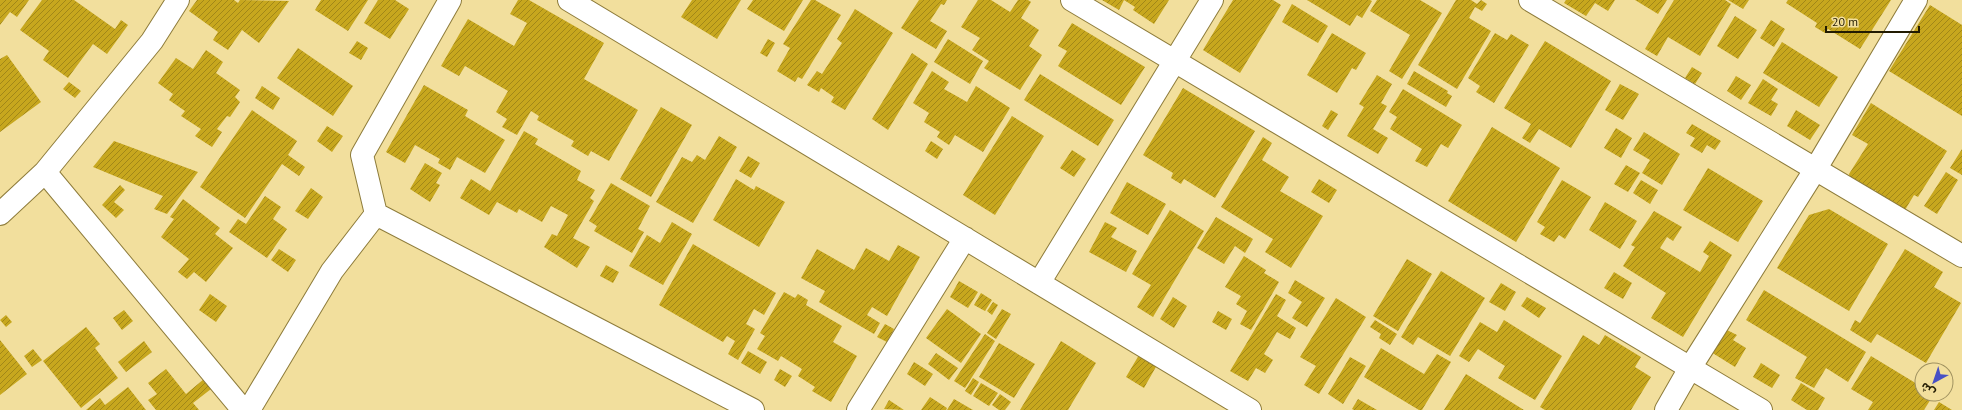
<svg xmlns="http://www.w3.org/2000/svg" width="1962" height="410" viewBox="0 0 1962 410" font-family="'PT Sans','Noto Sans Arabic',sans-serif">
	<style>
		.building { fill: url(#building-hatch) }
		.lines { fill: none; stroke-linecap: round; stroke-linejoin: round }
		.minor-casing { stroke: #8e7c3b; stroke-width: 24 }
		.minor { stroke: #fff; stroke-width: 22 }
	</style>
	<defs>
		<pattern id="building-hatch" width="6" height="6" patternUnits="userSpaceOnUse"><rect width="6" height="6" fill="#c7a71e"/><path d="M-1 1l2-2M0 6l6-6M5 7l2-2" fill="none" stroke="#a18718"/></pattern>
	</defs>
	<rect width="100%" height="100%" fill="#f2df9d"/>
	<path class="building" d="M0,0H29L17,17L10,12L0,25Z
		M42,0H74L115,29L121,20L128,25L107,54L93,44L68,78L43,60L49,51L20,30Z
		M197,0H234L238,3L240,0L289,1L259,43L242,30L228,50L213,40L218,32L189,11Z
		M321,0H368L348,31L315,10Z
		M378,0H395L409,9L390,39L364,23Z
		M518,0H529L604,43L584,79L638,110L609,161L591,151L588,156L571,146L574,141L537,120L539,116L531,111L517,135L502,127L507,119L496,112L508,91L465,66L459,76L441,66L468,19L514,46L527,23L510,14Z
		M692,0H741L717,39L681,17Z
		M753,0H803L784,31L747,9Z
		M811,0H815L841,15L802,79L798,77L795,82L777,71L790,48L783,44Z
		M919,0H947L944,5L941,4L930,21L947,31L936,49L901,28Z
		M978,0H991L1010,12L1018,0H1028L1031,2L1021,18L1039,30L1029,46L1042,55L1020,90L984,68L989,61L972,50L980,38L961,27Z
		M1102,0H1169L1154,24L1133,10L1135,7L1124,0L1119,10Z
		M1233,0H1273L1281,5L1240,73L1203,50Z
		M1307,0H1370L1372,1L1362,18L1357,15L1350,26Z
		M1377,0H1420L1442,13L1402,79L1389,71L1410,35L1370,11Z
		M1456,0H1471L1477,4L1481,0L1487,4L1482,11L1475,7L1469,18L1491,31L1457,89L1418,65Z
		M1566,0H1615L1608,11L1595,3L1586,16L1564,3Z
		M1635,0H1667L1658,14Z
		M1674,0H1725L1731,4L1700,56L1668,37L1657,56L1645,49Z
		M1728,0H1749L1743,9Z
		M1788,0H1891L1860,49L1828,29L1825,33L1815,27L1817,23L1786,3Z
		M1292,4L1328,26L1318,43L1282,22Z
		M1930,5L1962,25V116L1889,71Z
		M855,9L893,33L845,110L831,102L834,97L821,88L819,92L807,85L817,71L822,74L842,43L837,39Z
		M1735,16L1757,30L1738,59L1717,46Z
		M1771,20L1785,29L1774,47L1760,38Z
		M1072,23L1145,67L1121,105L1058,66L1067,51L1058,46Z
		M1332,33L1366,53L1356,70L1352,68L1337,93L1307,75Z
		M1495,33L1507,40L1511,34L1529,45L1494,103L1476,92L1480,86L1468,78Z
		M768,39L775,43L767,57L760,53Z
		M948,39L983,61L970,84L934,62Z
		M357,41L368,48L361,60L349,53Z
		M1545,41L1611,81L1571,148L1539,129L1530,143L1522,138L1531,124L1504,108Z
		M1782,42L1838,77L1819,107L1763,73Z
		M298,48L353,86L333,116L277,78Z
		M206,50L223,62L216,73L240,90L235,97L240,102L230,117L227,116L217,129L222,132L212,147L195,136L201,129L181,116L185,111L169,100L173,94L158,83L176,58L193,69Z
		M912,53L928,64L888,130L872,119Z
		M7,55L41,102L0,132V59Z
		M1692,67L1702,73L1695,84L1685,78Z
		M932,71L949,82L944,89L967,102L976,86L1010,108L983,152L955,135L949,145L937,137L940,132L924,122L929,113L913,103Z
		M1414,71L1448,91L1447,93L1452,96L1446,107L1407,84Z
		M1040,74L1114,120L1098,146L1024,100Z
		M1377,75L1392,84L1381,103L1387,106L1373,129L1388,138L1378,154L1347,136L1364,107L1359,104Z
		M1736,76L1751,85L1741,100L1727,91Z
		M1763,79L1778,89L1771,100L1778,104L1771,116L1748,103Z
		M69,82L81,91L75,98L63,89Z
		M1620,84L1639,94L1623,120L1605,110Z
		M424,85L468,110L465,116L505,140L485,173L457,157L450,170L438,163L440,159L415,145L405,163L386,152Z
		M262,86L280,98L273,110L255,98Z
		M1183,88L1255,131L1215,198L1184,179L1181,184L1171,178L1173,173L1143,155Z
		M1403,89L1462,125L1448,148L1441,144L1427,167L1415,161L1422,149L1390,129L1397,117L1389,112Z
		M1871,103L1947,151L1918,197L1914,195L1905,210L1871,198L1876,190L1866,191L1851,182L1849,174L1868,144L1852,135Z
		M661,107L692,125L651,197L620,179Z
		M252,110L297,141L288,155L305,167L299,176L282,164L245,218L200,187Z
		M1331,110L1338,114L1328,130L1322,126Z
		M1796,110L1820,125L1810,140L1787,126Z
		M1012,116L1044,136L995,215L963,195Z
		M1692,124L1721,141L1715,150L1707,145L1702,153L1690,146L1695,138L1686,133Z
		M327,126L343,136L332,152L317,141Z
		M1492,127L1560,168L1516,242L1448,201Z
		M1616,128L1632,138L1621,158L1604,148Z
		M524,131L538,139L535,144L581,171L577,180L595,190L590,198L594,201L573,238L590,247L577,268L544,247L552,234L557,236L568,215L551,206L542,222L519,209L517,213L497,202L489,215L460,198L471,179L490,191Z
		M1644,132L1680,154L1662,185L1642,173L1650,160L1633,150Z
		M719,136L737,147L693,223L656,202L682,157L692,162L697,155L705,160Z
		M1263,137L1272,143L1262,160L1289,177L1280,191L1323,216L1291,268L1265,252L1273,239L1221,207Z
		M114,141L198,172L167,214L154,209L163,196L93,167Z
		M931,141L943,149L937,159L925,151Z
		M1962,149V175L1950,168Z
		M1072,150L1086,159L1074,177L1060,168Z
		M748,156L760,163L751,178L739,171Z
		M425,163L442,173L436,183L440,185L430,202L410,189Z
		M1626,165L1640,173L1628,192L1614,184Z
		M1708,168L1763,201L1738,242L1683,210Z
		M1946,172L1958,180L1937,214L1924,206Z
		M736,179L754,190L756,186L785,202L759,247L713,220Z
		M1319,179L1337,190L1329,203L1311,192Z
		M1562,180L1591,197L1565,239L1559,235L1554,242L1540,234L1545,227L1537,222Z
		M1641,180L1658,190L1650,204L1633,193Z
		M1127,182L1166,204L1148,235L1110,213Z
		M611,183L650,206L638,229L644,232L632,253L594,231L597,226L589,221Z
		M120,185L125,190L114,202L124,210L116,218L102,205Z
		M311,188L323,197L308,219L295,211Z
		M265,196L281,207L273,219L287,229L267,258L229,232L238,219L246,224Z
		M183,199L220,228L215,234L233,248L206,282L194,272L187,279L178,272L189,259L161,237L174,219L170,217Z
		M1605,202L1637,221L1620,249L1589,230Z
		M1829,209L1888,244L1849,311L1777,268L1809,215Z
		M1170,210L1204,231L1153,317L1137,307L1151,285L1132,274Z
		M1654,211L1682,227L1673,241L1667,237L1660,248L1700,272L1709,256L1703,252L1710,241L1732,255L1683,337L1651,318L1666,293L1623,266L1635,247L1631,245Z
		M1216,217L1253,239L1245,253L1235,246L1224,264L1197,248Z
		M672,222L692,234L663,285L629,266L647,235L660,243Z
		M1105,222L1117,228L1111,237L1137,251L1126,272L1089,252Z
		M693,244L776,293L764,315L754,309L746,324L755,329L738,360L728,354L735,341L727,336L723,342L659,305Z
		M898,245L920,257L887,316L872,307L867,315L880,323L874,334L819,302L825,291L801,278L817,249L854,270L866,248L889,261Z
		M279,249L296,260L288,272L271,260Z
		M1905,249L1943,272L1934,287L1961,303L1926,363L1877,334L1871,343L1850,330L1855,320L1860,323Z
		M1244,256L1266,270L1264,273L1279,282L1251,330L1240,324L1247,311L1236,304L1241,296L1225,287Z
		M1407,259L1432,274L1398,331L1373,316Z
		M606,265L619,272L613,283L600,276Z
		M1441,271L1485,298L1450,356L1418,337L1413,345L1401,337Z
		M1614,272L1632,283L1623,299L1604,288Z
		M1295,280L1325,298L1307,327L1292,318L1302,302L1288,293Z
		M959,281L978,292L968,308L950,297Z
		M1501,283L1516,292L1505,311L1489,302Z
		M1764,290L1866,352L1848,382L1826,368L1814,388L1795,378L1807,357L1746,320Z
		M784,292L795,298L798,294L808,300L806,305L842,326L833,342L857,356L831,402L812,391L815,387L798,376L802,369L781,356L778,361L757,349L765,336L760,333Z
		M981,293L992,300L985,311L974,305Z
		M210,294L227,306L216,322L199,310Z
		M1276,294L1286,300L1277,316L1296,328L1290,339L1277,332L1264,354L1273,360L1265,373L1256,368L1248,381L1230,371Z
		M1173,297L1187,306L1174,328L1160,319Z
		M1527,297L1546,308L1539,318L1521,306Z
		M1336,298L1366,317L1319,394L1304,385L1316,366L1300,357Z
		M993,302L998,305L992,315L987,311Z
		M947,309L981,334L961,363L926,338Z
		M1002,309L1011,314L996,339L987,333Z
		M124,310L133,321L122,330L113,318Z
		M1218,311L1232,319L1226,330L1212,322Z
		M6,315L12,322L6,327L0,320Z
		M1375,320L1397,334L1390,345L1379,338L1381,334L1370,327Z
		M1504,320L1562,356L1535,400L1498,378L1505,366L1478,349L1469,362L1459,356L1480,322L1497,332Z
		M885,324L894,329L887,342L877,337Z
		M86,327L100,344L95,348L118,378L81,408L43,361Z
		M1725,329L1737,335L1733,340L1746,348L1735,367L1711,352Z
		M985,334L995,341L965,388L954,381Z
		M1583,335L1599,345L1605,335L1641,357L1635,367L1651,377L1631,410H1545L1540,407Z
		M0,340L27,374L0,395Z
		M144,341L152,352L126,372L118,362Z
		M1061,341L1096,363L1068,410H1020Z
		M999,343L1035,364L1014,398L979,377Z
		M1381,348L1424,374L1437,354L1451,362L1422,410H1419L1364,377Z
		M33,349L42,360L32,367L24,356Z
		M748,351L767,362L760,374L741,363Z
		M936,353L958,368L949,380L928,364Z
		M1139,355L1157,365L1144,388L1126,377Z
		M1871,356L1922,387V394H1934L1924,410H1868L1873,402L1851,389Z
		M1350,357L1366,366L1343,404L1328,394Z
		M914,362L933,374L925,386L907,374Z
		M1761,363L1780,375L1772,388L1753,377Z
		M166,369L186,394L204,379L211,389L193,403L199,410H156L148,400L157,394L148,383Z
		M780,369L792,376L785,387L774,380Z
		M1466,374L1524,410H1444Z
		M973,378L979,382L971,395L965,391Z
		M981,383L998,393L989,406L973,396Z
		M1801,383L1825,398L1818,410H1807L1791,400Z
		M128,387L146,410H86L100,398L105,405Z
		M1000,394L1011,402L1005,410H999L992,405Z
		M930,397L947,408L946,410H921Z
		M954,399L973,410H947Z
		M1358,399L1377,410H1354L1352,409Z
		M889,400L904,410L884,409Z
		M1939,402L1952,410H1934Z"/>
	<g class="lines">
		<g class="minor-casing">
			<path id="minor" d="M569,0L1250,410
				M1072,0L1761,410
				M1530,0L1962,256
				M45,172L243,410
				M0,214L45,172L152,41L178,0
				M376,214L753,410
				M1039,283L1212,0
				M249,410L332,271L376,214L362,155L450,0
				M858,410L965,238
				M1666,410L1690,368L1815,170L1916,0"/>
		</g>
		<use href="#minor" class="minor"/>
	</g>
	<g transform="translate(1934 382) rotate(220)"><circle r="19" fill="#f2df9d" stroke="#9f915f"/>
	<path d="M0-3L7 15L0 10L-7 15Z" fill="#4750c5"/>
	<text y="-6" font-size="11" font-weight="bold" text-anchor="middle" fill="#221b01">ش</text>
	</g>
	<path d="M1826 26v6h93v-6" fill="none" stroke="#221b01" stroke-width="2"/>
	<text x="1832" y="26" font-size="12" fill="#221b01" stroke="#f2df9d" stroke-width="3" paint-order="stroke">20 m</text>
</svg>
